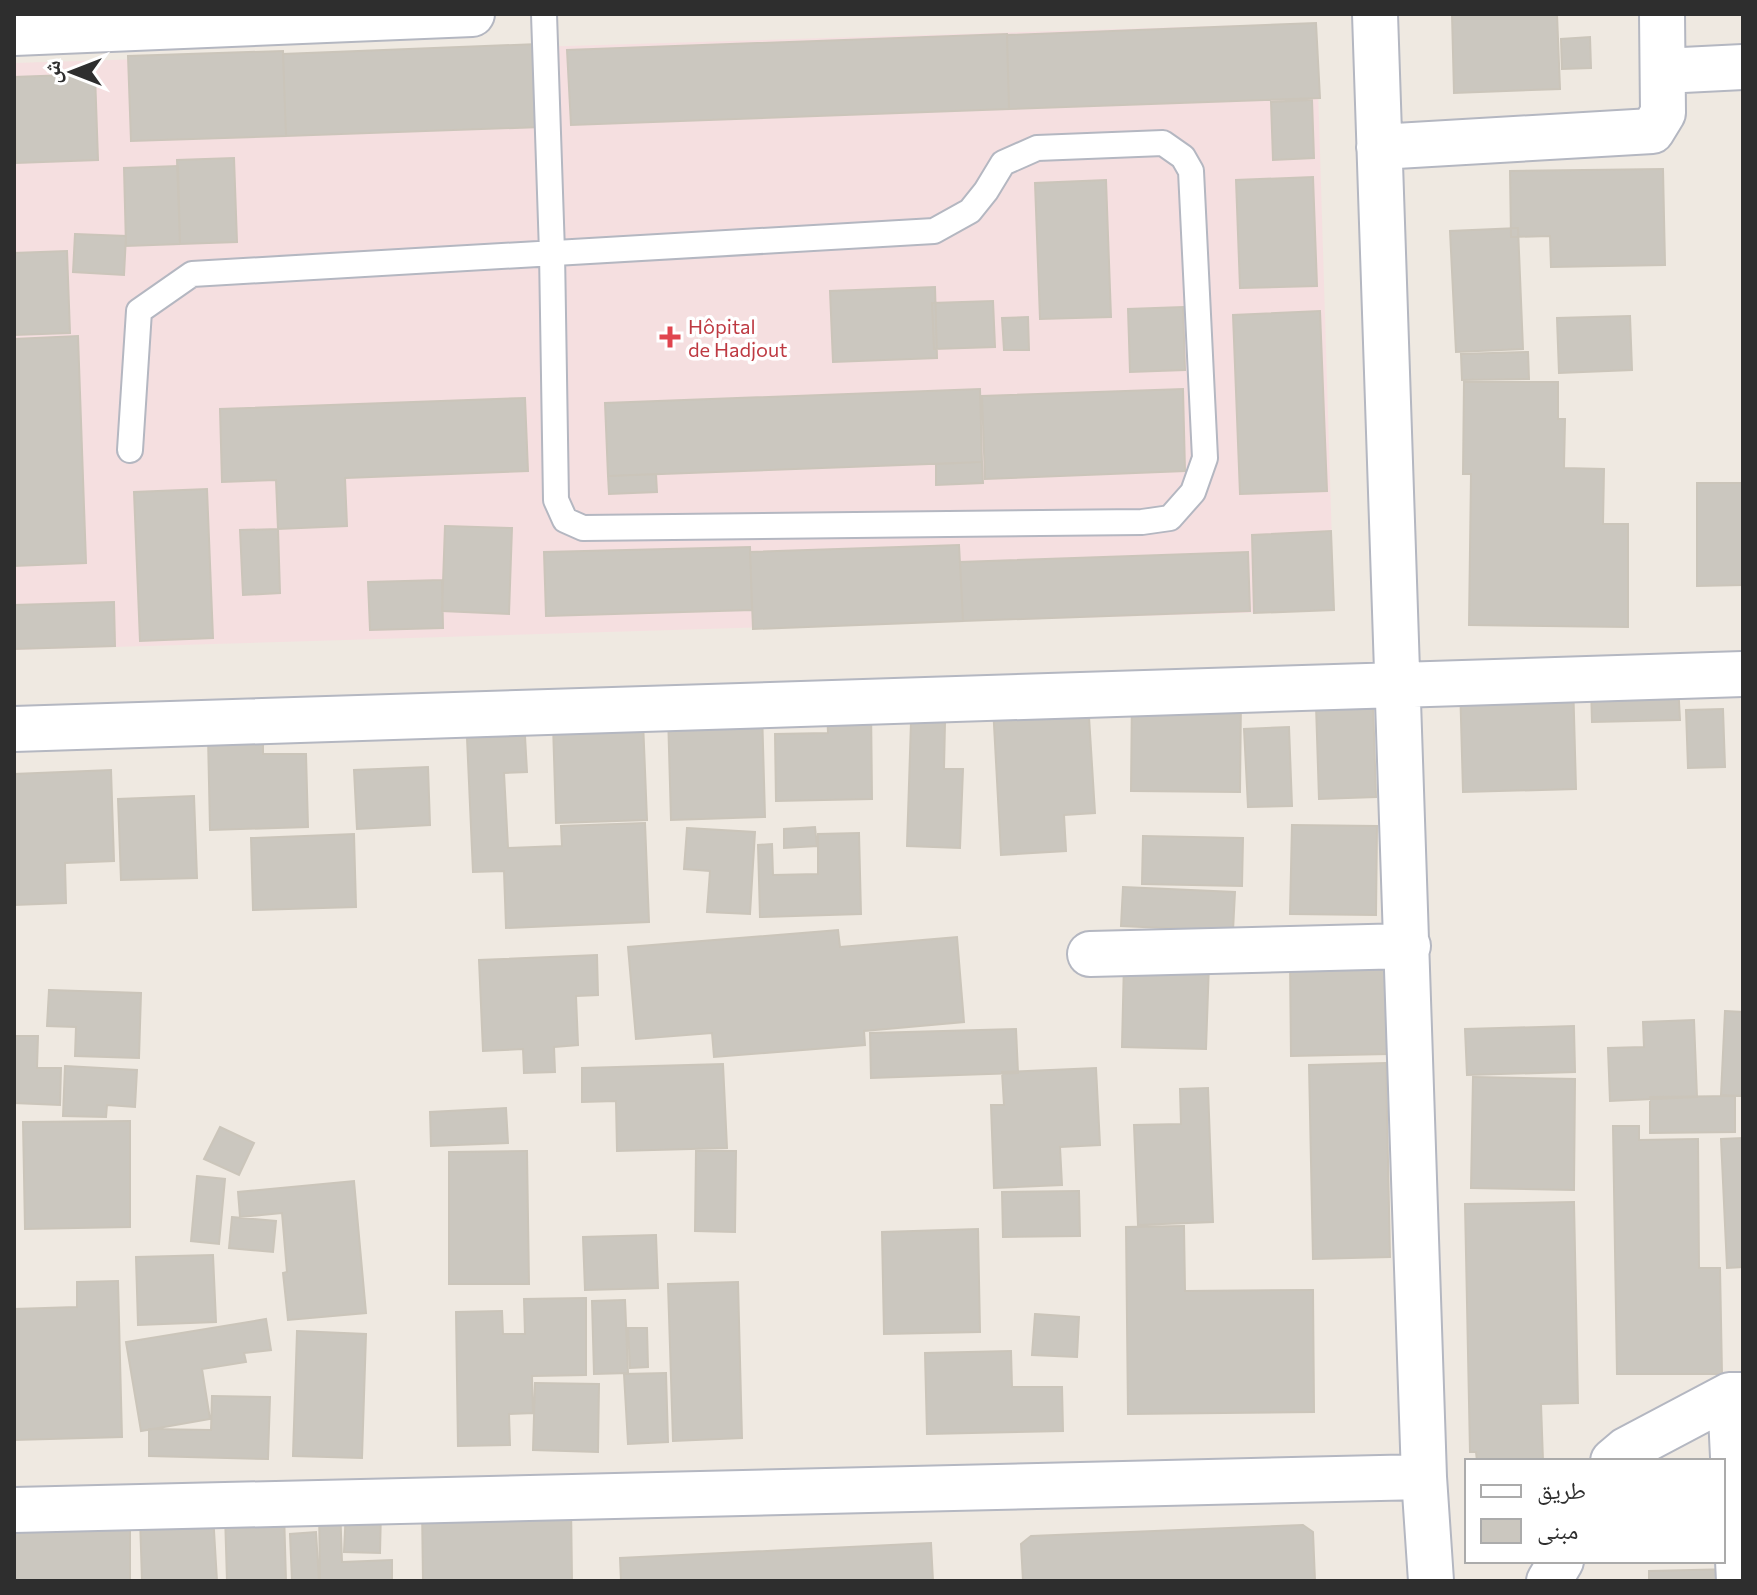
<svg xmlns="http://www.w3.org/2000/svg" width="1757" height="1595" viewBox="0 0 1757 1595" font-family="Commissioner,'Noto Naskh Arabic',sans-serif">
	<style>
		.medical { fill: #f5dfe0 }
		.building { fill: #cbc7bf; stroke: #cbc5ba; stroke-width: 2 }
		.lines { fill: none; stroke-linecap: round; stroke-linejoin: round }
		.lane-casing { stroke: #b4b7c1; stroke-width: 28 }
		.street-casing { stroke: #b4b7c1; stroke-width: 48 }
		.lane { stroke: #fff; stroke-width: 24 }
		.street { stroke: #fff; stroke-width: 44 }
		.health-dot { fill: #e0444e; stroke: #fff; stroke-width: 3 }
		.labels { text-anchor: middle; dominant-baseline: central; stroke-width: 7; stroke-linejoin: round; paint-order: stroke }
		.health-label { font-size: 20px; fill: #be3a42; stroke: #fff; text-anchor: start }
	</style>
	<rect width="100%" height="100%" fill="#efe9e1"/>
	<path class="medical" d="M1316,23L1334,610L14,650V63Z"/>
	<path class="building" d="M1452,14H1557L1560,89L1454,93Z
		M1316,23L1320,98L1009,109L1007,35Z
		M1007,34L1009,109L571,125L567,50Z
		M1590,37L1591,68L1562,69L1561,39Z
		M538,44L541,127L286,136L283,54Z
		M283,51L286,136L131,141L128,56Z
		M95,74L98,160L16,163L14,77Z
		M1312,100L1314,158L1273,160L1271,102Z
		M234,158L237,242L180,244L177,160Z
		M178,166L180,244L126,246L124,168Z
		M1663,169L1665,265L1551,267L1550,236L1511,237L1510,171Z
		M1313,177L1317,286L1240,288L1236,180Z
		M1106,180L1111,317L1040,319L1035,183Z
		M1518,228L1523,349L1456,352L1450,231Z
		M75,234L126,236L124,275L73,272Z
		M67,251L70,333L14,335V253Z
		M935,287L937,358L833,362L830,291Z
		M993,301L995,347L934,349L932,303Z
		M1183,307L1185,370L1130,372L1128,309Z
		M1320,311L1327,491L1240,494L1233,315Z
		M1630,316L1632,370L1559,373L1557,318Z
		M1028,317L1029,350H1004L1002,318Z
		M78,336L86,563L14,566V339Z
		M1528,352L1529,379L1462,380L1461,354Z
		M1464,382H1558V419H1565L1564,468L1604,469L1603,524H1628V627L1469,625L1471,474H1463Z
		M980,389L982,462L608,476L605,403Z
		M1183,389L1185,471L985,479L982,396Z
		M525,398L528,471L345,478L347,526L278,529L276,480L222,482L220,409Z
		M982,462L983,483L936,485V464Z
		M656,474L657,492L609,494L608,476Z
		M1697,483H1743V585L1697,586Z
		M207,489L213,638L140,641L134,492Z
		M445,526L512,528L509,614L442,611Z
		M278,529L280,593L243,595L240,530Z
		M1331,531L1334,610L1254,613L1252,535Z
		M959,545L963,621L753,629L750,552Z
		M750,547L752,610L546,616L544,552Z
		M1248,552L1250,611L963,621L960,562Z
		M442,580L443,628L370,630L368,582Z
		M114,602L115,646L14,649V605Z
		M1573,679L1576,789L1463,792L1460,683Z
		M1678,683L1680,720L1592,722L1591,687Z
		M1132,695L1241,696L1240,792L1131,791Z
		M1088,701L1095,813L1064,815L1066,851L1001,855L993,706Z
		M1373,702L1376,797L1319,799L1316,705Z
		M871,705L872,799L776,801L775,734L828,733L827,706Z
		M1723,709L1725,767L1688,768L1686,710Z
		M762,710L765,817L671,820L668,714Z
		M643,721L647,820L556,823L553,724Z
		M911,722H945L944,769H963L960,848L907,846Z
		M1289,727L1292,806L1248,807L1244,729Z
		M263,734V754H306L308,827L210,830L208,736Z
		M525,736L527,772L504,773L508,848L562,846L561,826L645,823L649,922L506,928L504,871L473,872L467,738Z
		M428,767L430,825L357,829L354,770Z
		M111,770L114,861L65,863L66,903L14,905V774Z
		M194,796L197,878L121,880L118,799Z
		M1292,825L1377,826L1376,915L1290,914Z
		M815,827L817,846L784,848V829Z
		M687,828L755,832L750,914L707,912L710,871L684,869Z
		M859,833L861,914L760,917L758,845L772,844L773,875L818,874V834Z
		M354,834L356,907L253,910L251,838Z
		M1143,836L1243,838L1242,886L1142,884Z
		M1123,887L1235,892L1233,931L1121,926Z
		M838,930L840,947L957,937L964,1022L864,1031L865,1045L714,1057L712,1033L636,1039L628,947Z
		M597,955L598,995L576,996L578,1045L554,1047L555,1072L524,1073L523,1049L483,1051L479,960Z
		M1387,956L1389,1054L1291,1056L1290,958Z
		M1124,961L1209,963L1206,1049L1122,1047Z
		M49,990L141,993L139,1058L75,1056L76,1027L47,1026Z
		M1725,1011L1743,1012V1096L1721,1095Z
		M1694,1020L1697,1097L1610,1101L1608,1048L1644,1047L1643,1022Z
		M1574,1026L1575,1072L1467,1075L1465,1029Z
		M1016,1029L1018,1073L871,1078L870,1033Z
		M14,1036H38L37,1068H61L60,1105L14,1103Z
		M1386,1063L1390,1257L1313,1259L1309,1065Z
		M723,1064L727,1148L617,1151L616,1101L582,1102V1068Z
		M65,1066L137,1070L135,1107L107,1105L106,1117L63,1116Z
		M1096,1068L1100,1145L1060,1147L1062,1185L994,1188L991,1105H1004L1002,1072Z
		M1473,1077L1575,1079L1574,1190L1471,1188Z
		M1208,1088L1213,1222L1138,1225L1134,1125L1181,1124L1180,1089Z
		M1735,1096V1132L1650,1133V1097Z
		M506,1108L508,1143L431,1146L430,1112Z
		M130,1121V1227L25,1229L23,1122Z
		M1613,1126H1639V1140L1698,1139L1699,1268H1720L1722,1374H1617Z
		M220,1127L254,1143L239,1175L204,1159Z
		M1743,1138V1267L1727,1268L1721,1139Z
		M527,1151L529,1284H449V1152Z
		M696,1151H736L735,1232L695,1231Z
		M197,1176L225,1179L219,1244L191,1241Z
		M354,1181L366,1313L288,1320L283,1273L287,1272L282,1213L240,1217L238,1192Z
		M1079,1191L1080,1236L1003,1237L1002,1192Z
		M1574,1202L1578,1403L1541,1404L1543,1461H1477L1476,1452H1470L1465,1204Z
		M232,1217L276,1221L273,1252L229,1248Z
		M1184,1226L1185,1291L1313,1290L1314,1412L1128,1414L1126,1227Z
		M978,1229L980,1332L884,1334L882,1232Z
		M656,1235L658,1288L585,1290L583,1237Z
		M213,1255L216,1322L138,1325L136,1257Z
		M118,1281L122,1437L14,1440V1309L77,1307V1282Z
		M738,1282L742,1438L673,1441L668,1284Z
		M586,1298V1375L532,1376L533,1413L509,1414L510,1445L458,1446L456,1312L502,1311L503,1334H525L524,1299Z
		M625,1300L628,1373L594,1374L592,1301Z
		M1035,1314L1079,1317L1077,1357L1032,1355Z
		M266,1319L271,1350L244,1353L246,1362L202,1369L210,1419L141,1431L126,1342Z
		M628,1328H647L648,1367L630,1368Z
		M297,1331L366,1334L362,1458L293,1456Z
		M1011,1351L1012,1387H1062L1063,1431L927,1434L925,1353Z
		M666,1373L668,1442L628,1444L624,1374Z
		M535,1383L599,1384L598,1452L533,1450Z
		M212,1396L270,1397L268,1459L149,1456V1429L211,1430Z
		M571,1504L572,1581H423L422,1507Z
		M340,1505L342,1562L392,1560V1581H320L319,1506Z
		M346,1509L381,1510L380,1553L344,1552Z
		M284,1512L286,1581H227L225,1514Z
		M213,1514L217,1581H142L140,1518Z
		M130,1518V1581H14V1519Z
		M1303,1525L1313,1532L1315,1581H1023L1021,1544L1031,1536Z
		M316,1532L319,1581H292L290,1534Z
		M931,1543L933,1581H621L620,1558Z
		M1734,1569V1581H1649V1571Z"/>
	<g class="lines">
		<g class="lane-casing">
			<path id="lane" d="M130,450L139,311L192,274L934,231L970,211L986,191L1003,163L1037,148L1163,143L1183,157L1191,171L1205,458L1193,492L1170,518L1142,522L583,528L565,520L556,500L552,252L544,14"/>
		</g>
		<g class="street-casing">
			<path id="street" d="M1375,14L1424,1477L1431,1581
				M14,33L472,14
				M1663,71L1743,67
				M1379,147L1652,131L1663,113L1662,14
				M14,729L1743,674
				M1090,954L1408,946
				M1730,1395L1739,1581
				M1613,1461L1626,1450L1730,1395H1743
				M14,1510L1424,1477
				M1549,1581L1561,1561"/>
		</g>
		<use href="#lane" class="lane"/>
		<use href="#street" class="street"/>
	</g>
	<path class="health-dot" d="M666 325h8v8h8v8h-8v8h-8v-8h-8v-8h8z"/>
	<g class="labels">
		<g class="health-label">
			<text x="688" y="326">Hôpital<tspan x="688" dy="23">de Hadjout</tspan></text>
		</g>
	</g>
	<rect width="1757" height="1595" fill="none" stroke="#2e2e2e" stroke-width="32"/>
	<rect x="1465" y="1459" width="260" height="104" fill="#ffffff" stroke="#ababab" stroke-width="2"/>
	<rect x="1481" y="1485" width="40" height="12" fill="#ffffff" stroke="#ababab" stroke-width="2"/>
	<text x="1537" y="1499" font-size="24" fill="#2e2e2e">طريق</text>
	<rect x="1481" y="1519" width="40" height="24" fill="#cbc7bf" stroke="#ababab" stroke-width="2"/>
	<text x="1537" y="1539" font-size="24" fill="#2e2e2e">مبنى</text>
	<g transform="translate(72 72) rotate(270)" stroke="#ffffff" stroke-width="6" paint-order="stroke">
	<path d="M0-6L14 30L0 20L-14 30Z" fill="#2e2e2e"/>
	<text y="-12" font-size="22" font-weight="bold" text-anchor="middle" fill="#2e2e2e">ش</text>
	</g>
</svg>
